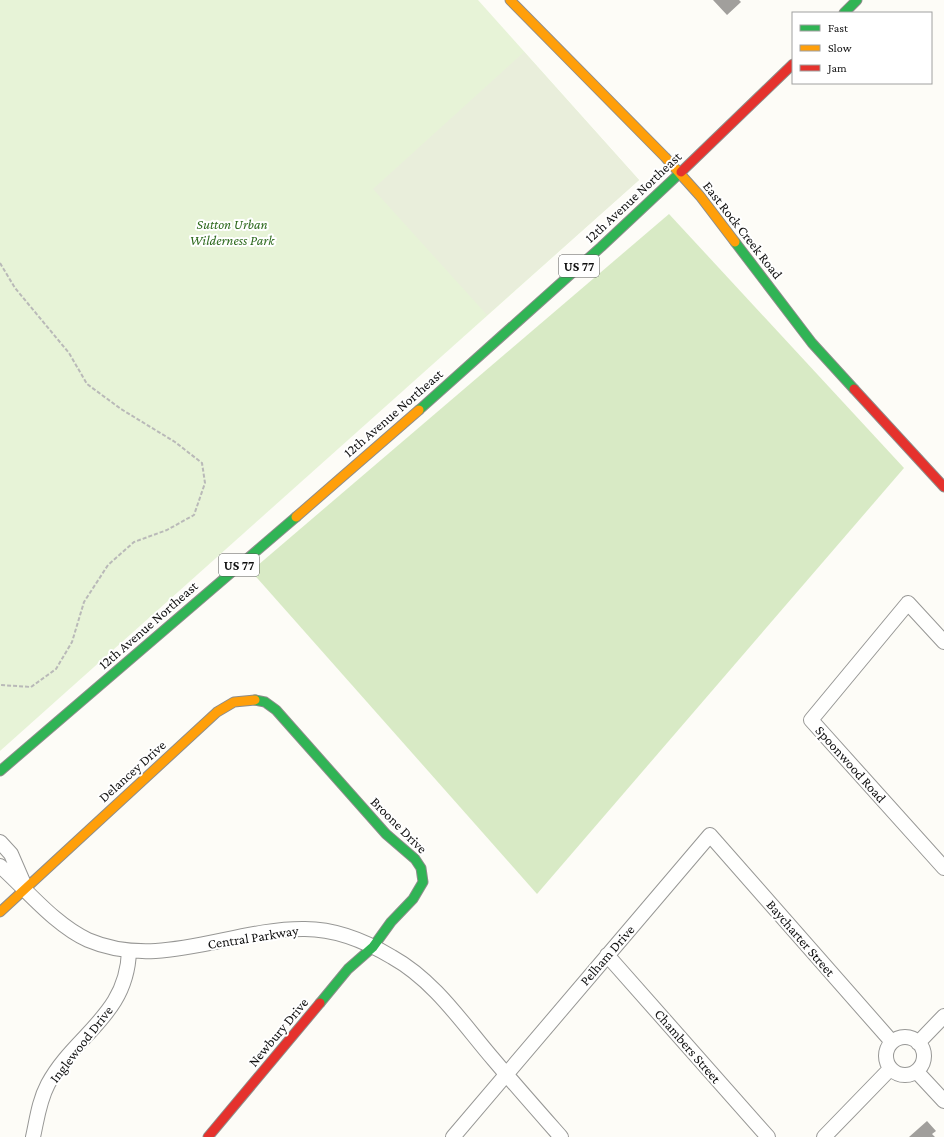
<svg xmlns="http://www.w3.org/2000/svg" width="944" height="1137" viewBox="0 0 944 1137" font-family="'Crimson Pro',serif">
	<style>
		.green { fill: #e7f3d7 }
		.forest { fill: #d8eac5 }
		.cemetery { fill: #e9eedb }
		.building { fill: #a19f9c }
		.lines { fill: none; stroke-linecap: round; stroke-linejoin: round }
		.street-casing { stroke: #979795; stroke-width: 16 }
		.fast-casing { stroke: #8e8d8b; stroke-width: 11 }
		.slow-casing { stroke: #8e8d8b; stroke-width: 11 }
		.jam-casing { stroke: #8e8d8b; stroke-width: 11 }
		.path { stroke: #b9b9b8; stroke-width: 2; stroke-dasharray: 4 2; stroke-linecap: butt }
		.street { stroke: #fffffe; stroke-width: 14 }
		.fast { stroke: #30b455; stroke-width: 9 }
		.slow { stroke: #ff9f0a; stroke-width: 9 }
		.jam { stroke: #e5322d; stroke-width: 9 }
		.labels { text-anchor: middle; dominant-baseline: central; stroke-width: 4; stroke-linejoin: round; paint-order: stroke }
		.shield { fill: #fff; stroke: #585858; stroke-width: 1 }
		.shield-label { font-size: 13px; font-weight: bold; fill: #111 }
		.street-label { font-size: 14px; fill: #111; stroke: #fff }
		.park-label { font-size: 14px; font-style: italic; fill: #2f6b1f; stroke: #fff }
	</style>
	<rect width="100%" height="100%" fill="#fdfcf7"/>
	<path class="green" d="M0,0H478L639,180L0,751Z"/>
	<path class="forest" d="M669,214L904,468L537,894L251,571Z"/>
	<path class="cemetery" d="M524,52L639,180L487,315L373,189Z"/>
	<path class="building" d="M713,0H739L741,2L727,15Z
		M927,1121L936,1131L932,1134L935,1137H909Z"/>
	<g class="lines">
		<g class="street-casing">
			<path id="street" d="M944,642L908,603L811,720L944,868
				M0,842L11,854L24,884
				M0,866C27,890 55,925 88,940C160,971 232,928 305,929C335,929 367,942 392,957C435,981 463,1024 494,1060C516,1086 539,1112 561,1137
				M607,955L768,1137
				M886 1056a19 19 0 1 1 38 0a19 19 0 1 1-38 0Z
				M918,1043L944,1016
				M917,1072L944,1101
				M33,1137C37,1119 39,1101 48,1084C75,1034 127,1016 129,951
				M453,1137L710,835L892,1042
				M824,1137L890,1069"/>
		</g>
		<g class="fast-casing">
			<path id="fast" d="M844,13L857,0
				M735,242L812,343L854,389
				M419,410L601,247L681,172
				M255,700L265,702L276,710L386,834L415,859L421,868L423,882L413,899L391,922L373,947L348,969L320,1003
				M0,771L296,517"/>
		</g>
		<g class="slow-casing">
			<path id="slow" d="M510,0L665,157L700,196L735,242
				M296,517L419,410
				M0,912L217,712L234,702L255,700"/>
		</g>
		<g class="jam-casing">
			<path id="jam" d="M681,172L793,64
				M854,389L944,487
				M208,1137L320,1003"/>
		</g>
		<path class="path" d="M0,263L15,288L69,353L87,384L121,409L175,442L202,463L205,483L194,515L167,530L134,542L108,565L84,602L72,642L56,669L31,687L0,685"/>
		<use href="#street" class="street"/>
		<use href="#fast" class="fast"/>
		<use href="#slow" class="slow"/>
		<use href="#jam" class="jam"/>
	</g>
	<g class="labels">
		<g class="shield">
			<rect x="559" y="255" width="40" height="22" rx="3"/>
			<rect x="219" y="554" width="40" height="22" rx="3"/>
		</g>
		<g class="shield-label">
			<text x="579" y="266">US 77</text>
			<text x="239" y="565">US 77</text>
		</g>
		<g class="street-label">
			<text transform="translate(633 197) rotate(-43)">12th Avenue Northeast</text>
			<text transform="translate(743 230) rotate(52)">East Rock Creek Road</text>
			<text transform="translate(393 413) rotate(-41)">12th Avenue Northeast</text>
			<text transform="translate(148 625) rotate(-41)">12th Avenue Northeast</text>
			<text transform="translate(851 764) rotate(48)">Spoonwood Road</text>
			<text transform="translate(132 771) rotate(-42)">Delancey Drive</text>
			<text transform="translate(399 825) rotate(45)">Broone Drive</text>
			<text transform="translate(253 937) rotate(-9)">Central Parkway</text>
			<text transform="translate(801 938) rotate(49)">Baycharter Street</text>
			<text transform="translate(607 955) rotate(-49)">Pelham Drive</text>
			<text transform="translate(278 1032) rotate(-50)">Newbury Drive</text>
			<text transform="translate(81 1044) rotate(-52)">Inglewood Drive</text>
			<text transform="translate(688 1046) rotate(49)">Chambers Street</text>
		</g>
		<g class="park-label">
			<text x="232" y="224">Sutton Urban<tspan x="232" dy="16">Wilderness Park</tspan></text>
		</g>
	</g>
	<rect x="792" y="12" width="140" height="72" fill="#ffffff" stroke="#a0a0a0"/>
	<rect x="800" y="25" width="20" height="6" fill="#30b455" stroke="#a0a0a0"/>
	<text x="828" y="32" font-size="12" fill="#111111">Fast</text>
	<rect x="800" y="45" width="20" height="6" fill="#ff9f0a" stroke="#a0a0a0"/>
	<text x="828" y="52" font-size="12" fill="#111111">Slow</text>
	<rect x="800" y="65" width="20" height="6" fill="#e5322d" stroke="#a0a0a0"/>
	<text x="828" y="72" font-size="12" fill="#111111">Jam</text>
</svg>
